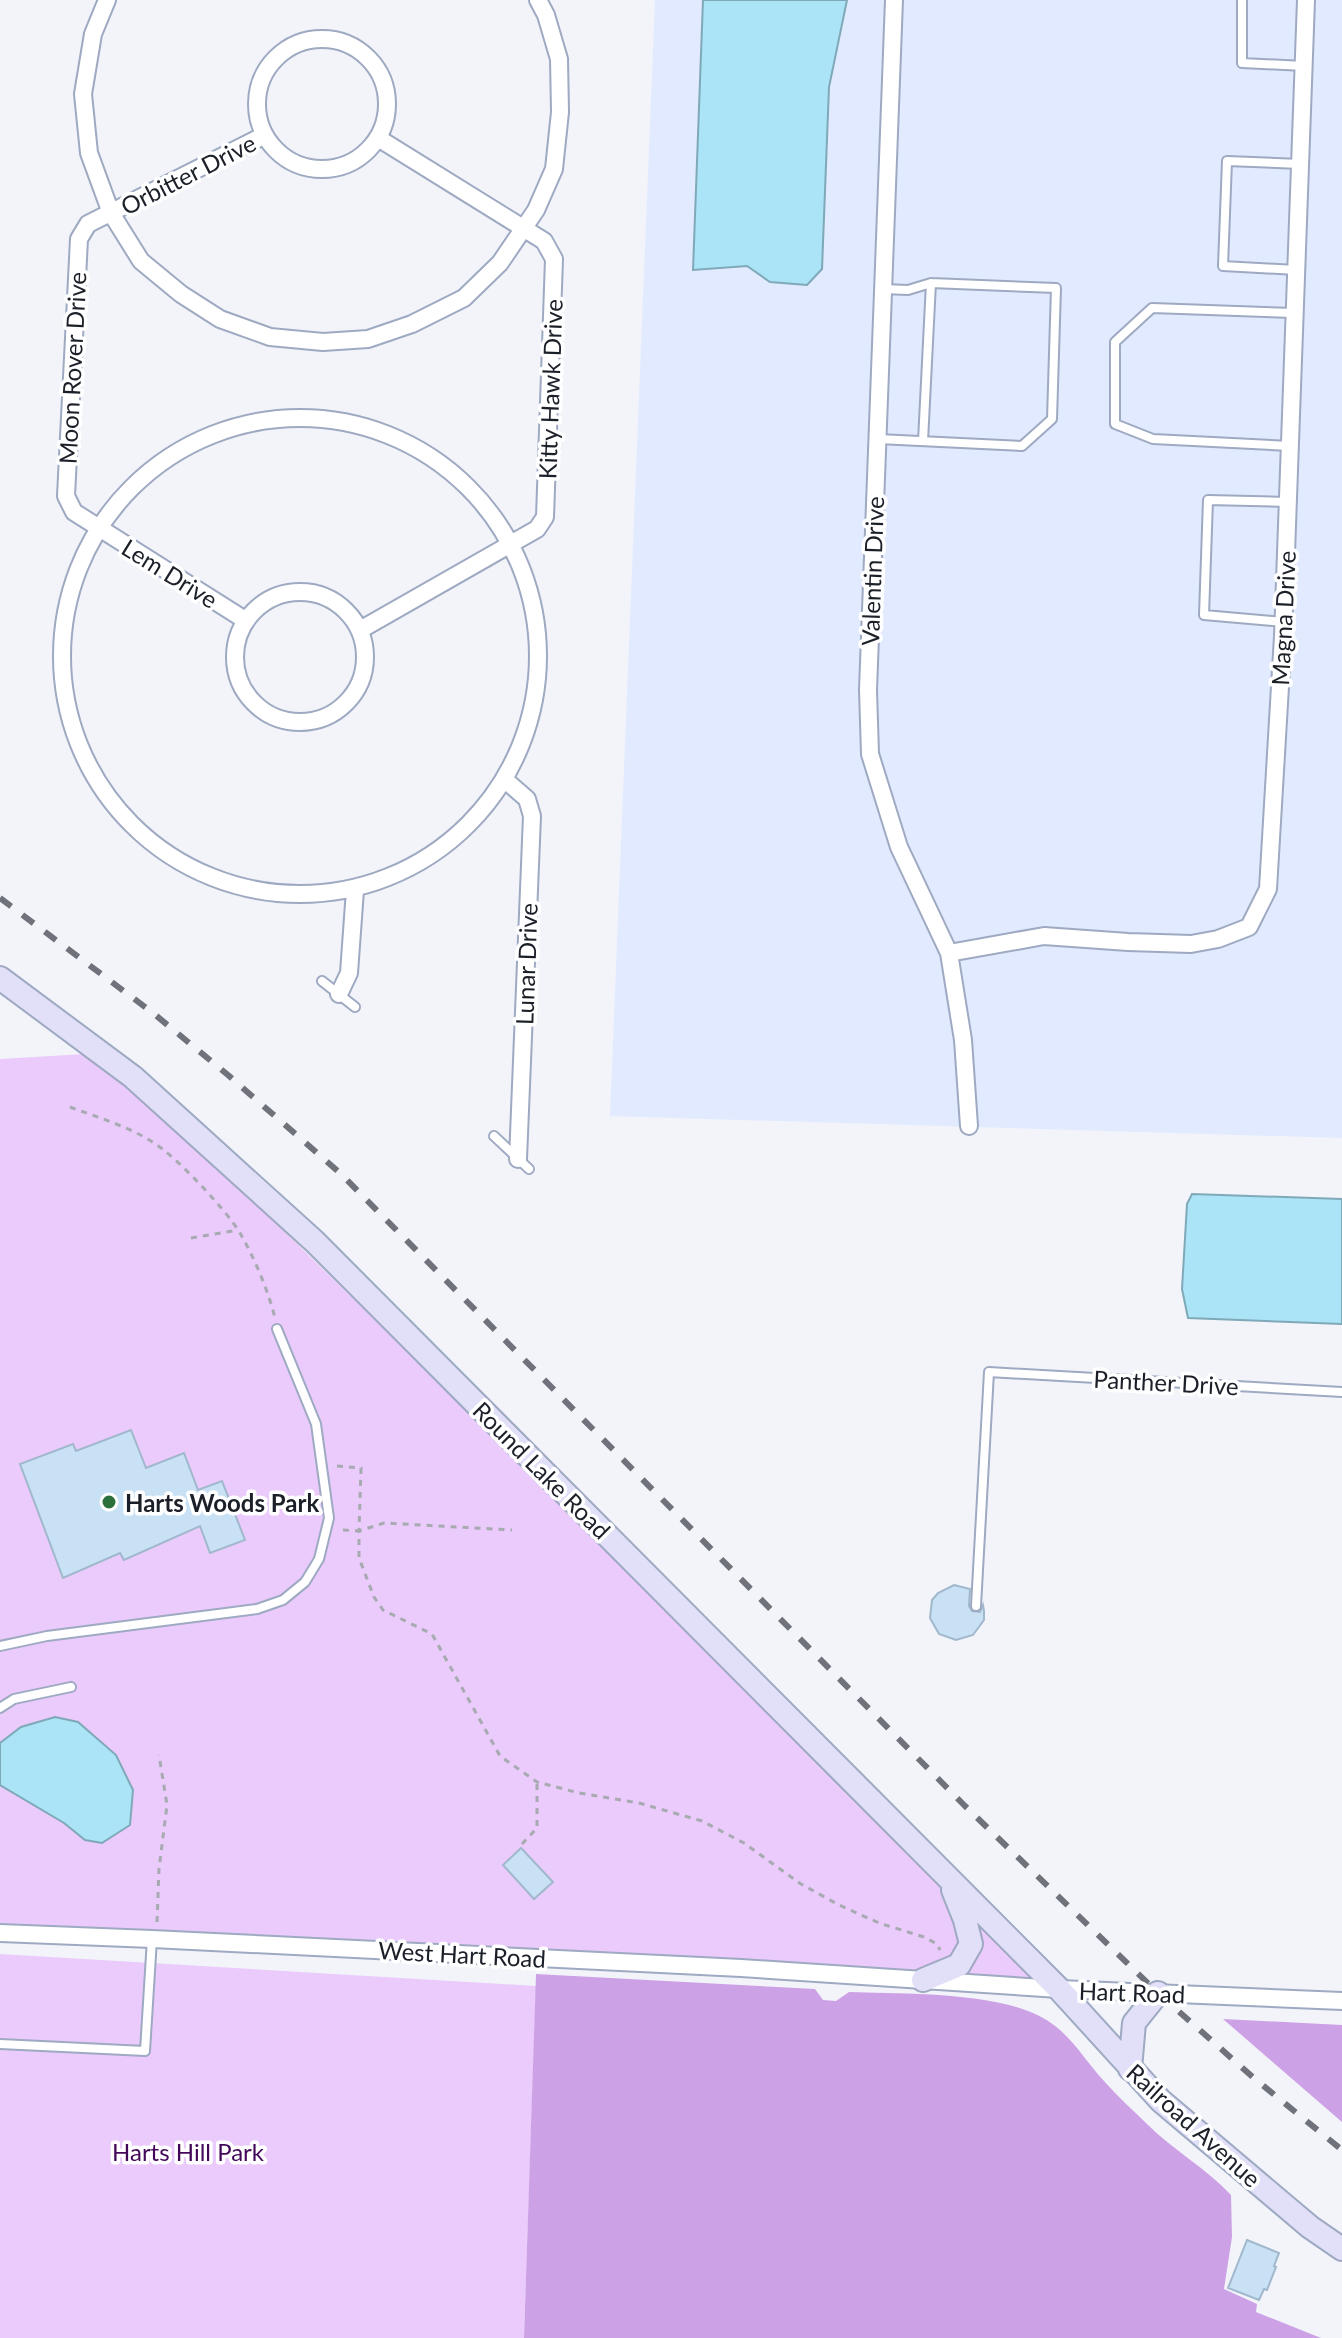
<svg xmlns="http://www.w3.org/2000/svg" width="1342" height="2338" viewBox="0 0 1342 2338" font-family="Lato,sans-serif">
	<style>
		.built { fill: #e1eafe }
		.green { fill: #eacbfb }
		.forest { fill: #cda1e5 }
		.water { fill: #aae4f6; stroke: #7fa9b8; stroke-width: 2 }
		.building { fill: #c8e1f5; stroke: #a1b8cc; stroke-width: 2 }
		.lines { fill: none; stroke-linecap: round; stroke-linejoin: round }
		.lane-casing { stroke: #9ea9c2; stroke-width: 12 }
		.street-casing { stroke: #9ea9c2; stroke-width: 20 }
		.secondary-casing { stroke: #9ea9c2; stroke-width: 26 }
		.path { stroke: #a7aab1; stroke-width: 3; stroke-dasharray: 6 6; stroke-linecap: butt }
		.lane { stroke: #fff; stroke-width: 8 }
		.street { stroke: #fff; stroke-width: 16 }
		.secondary { stroke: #e2dff8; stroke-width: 22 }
		.rail { stroke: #6f727a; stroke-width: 6; stroke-dasharray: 14 14; stroke-linecap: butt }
		.poi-dot { fill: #2c703b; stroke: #fff; stroke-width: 3 }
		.labels { text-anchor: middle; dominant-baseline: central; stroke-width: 7; stroke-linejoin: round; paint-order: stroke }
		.street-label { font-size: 24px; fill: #1b1f28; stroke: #fff }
		.poi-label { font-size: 24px; font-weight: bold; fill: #1b1f28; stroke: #fff; text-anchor: start }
		.park-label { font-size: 24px; fill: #43075a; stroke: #fff }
	</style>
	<rect width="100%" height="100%" fill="#f2f4fa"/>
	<path class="built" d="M655,0H1342V1138L610,1116Z"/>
	<path class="green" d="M102,1053L1059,1989L0,1933V1059Z
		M0,1954L536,1986L524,2338H0Z"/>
	<path class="forest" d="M536,1974L815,1989L823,2000L836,2001L849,1992C903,1994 1007,1991 1051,2023C1073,2038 1086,2062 1104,2081C1117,2096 1133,2110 1147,2124C1173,2150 1206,2168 1231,2195L1232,2237L1224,2289L1257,2304L1256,2312L1321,2338H524Z
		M1223,2019L1342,2025V2122Z"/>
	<path class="water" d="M703,0H847L829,87L822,269L807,285L770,282L747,266L693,270Z
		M1192,1194L1342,1199V1324L1188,1318L1182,1289L1187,1204Z
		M55,1717L78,1722L116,1755L133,1790L130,1825L102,1843L85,1840L64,1823L0,1785V1743L21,1727Z"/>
	<path class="building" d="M131,1430L146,1468L184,1453L198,1490L222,1481L245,1540L210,1553L200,1526L124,1560L120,1553L63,1578L20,1464L73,1444L76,1451Z
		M954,1585L970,1589L969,1606L972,1611L980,1612L983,1605L984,1611V1620L973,1635L956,1640L939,1634L930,1618L932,1600L938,1593Z
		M521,1848L553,1882L534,1899L503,1865Z
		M1247,2240L1279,2253L1274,2266L1276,2267L1267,2290L1264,2289L1259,2300L1228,2288Z"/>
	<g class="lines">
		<g class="lane-casing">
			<path id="lane" d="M1242,0V63L1304,66
				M1296,270L1223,266L1227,161L1300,164
				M878,439L1022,446L1052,419L1056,288L931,283L908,290L883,289
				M923,441L931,283
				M1290,446L1153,439L1115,424V342L1152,308L1294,313
				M1283,622L1204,615L1208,500L1287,502
				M322,981L355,1007
				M494,1136L529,1169
				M976,1606L989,1372L1342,1392
				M0,1646L47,1636L257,1609L283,1600L305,1582L319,1559L329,1518L316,1424L277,1329
				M0,1708L14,1699L71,1687
				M0,2044L145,2051L152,1939"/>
		</g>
		<g class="street-casing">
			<path id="street" d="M107,0L93,34L83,94L89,153L111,213L141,261L181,294L220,319L270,337L323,342L368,339L412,324L464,298L500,263L536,210L554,169L560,112L559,59L546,15L538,0
				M894,0L868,690L870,754L899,847L949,953L963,1040L969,1126
				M257 104a65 65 0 1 1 130 0a65 65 0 1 1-130 0Z
				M62 656a238 238 0 1 1 476 0a238 238 0 1 1-476 0Z
				M235 657a65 65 0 1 1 130 0a65 65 0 1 1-130 0Z
				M245,620L74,512L66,496L79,239L88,224L265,135
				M360,630L537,529L545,517L554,259L544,241L378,138
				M504,779L527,799L532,816L518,1159
				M949,953L1044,936L1128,942L1191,944L1218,939L1249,927L1268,889L1283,636L1306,0
				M339,994L349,973L355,890
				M0,1933L152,1939L741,1968L1059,1989L1342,2001"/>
		</g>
		<g class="secondary-casing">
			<path id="secondary" d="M0,978L133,1077L315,1242L1059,1989L1161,2101L1310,2227L1342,2249
				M923,1980L959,1965L971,1944L965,1920L953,1890
				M1130,2069L1134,2023L1158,1993"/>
		</g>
		<path class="path" d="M70,1107C102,1119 138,1129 165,1151C186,1168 226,1210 240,1233C254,1257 268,1290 275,1318
			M191,1238L238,1230
			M337,1466L361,1468L359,1531L384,1523L512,1530
			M343,1530L359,1531V1558L374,1597L383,1610L432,1634L500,1756L537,1782L579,1793L639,1803L702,1821L744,1843L801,1884L839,1905L879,1923L924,1937L937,1944L940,1950
			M522,1844L537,1828V1782
			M157,1922L159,1869L167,1805L159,1755"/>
		<use href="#lane" class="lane"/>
		<use href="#street" class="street"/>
		<use href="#secondary" class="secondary"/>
		<path class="rail" d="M0,898L153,1013L228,1075L340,1173L965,1806L1158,1993L1255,2079L1342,2150"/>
	</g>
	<circle class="poi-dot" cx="109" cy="1502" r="8"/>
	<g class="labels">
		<g class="street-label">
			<text transform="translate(188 174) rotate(-27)">Orbitter Drive</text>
			<text transform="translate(72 368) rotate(-87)">Moon Rover Drive</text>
			<text transform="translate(550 389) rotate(-88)">Kitty Hawk Drive</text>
			<text transform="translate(872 571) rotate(-88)">Valentin Drive</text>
			<text transform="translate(170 573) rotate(32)">Lem Drive</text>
			<text transform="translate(1283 618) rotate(-87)">Magna Drive</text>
			<text transform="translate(526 964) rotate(-88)">Lunar Drive</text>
			<text transform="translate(1166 1382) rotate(3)">Panther Drive</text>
			<text transform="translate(542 1470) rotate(45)">Round Lake Road</text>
			<text transform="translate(462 1954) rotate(3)">West Hart Road</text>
			<text transform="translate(1132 1992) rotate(2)">Hart Road</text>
			<text transform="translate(1194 2125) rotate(42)">Railroad Avenue</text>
		</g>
		<g class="poi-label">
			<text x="125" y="1502">Harts Woods Park</text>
		</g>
		<g class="park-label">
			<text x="188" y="2151">Harts Hill Park</text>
		</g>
	</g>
</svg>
